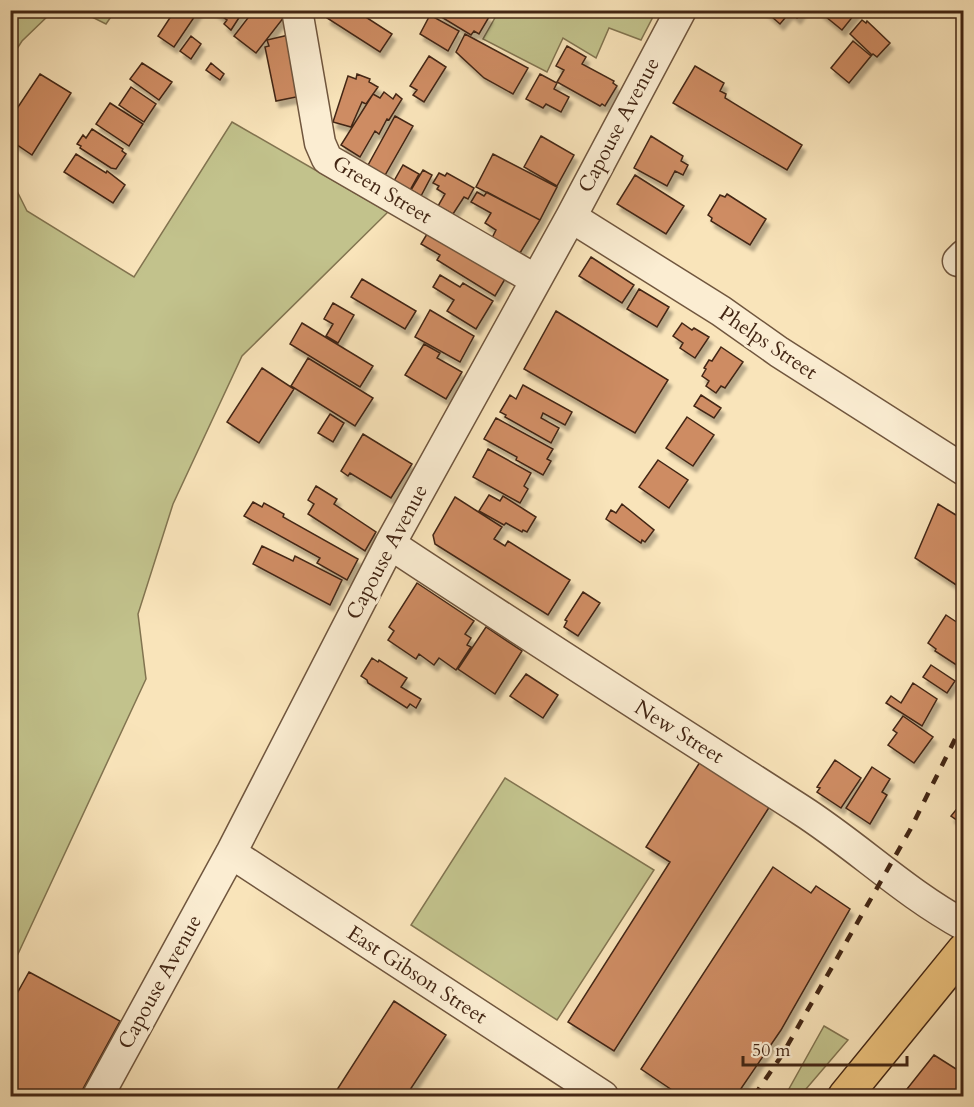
<svg xmlns="http://www.w3.org/2000/svg" width="974" height="1107" viewBox="0 0 974 1107" font-family="Cardo,serif">
	<style>
		.green { fill: #c2c28c; stroke: #827450; stroke-width: 1.5 }
		.building { fill: #ce8c64; stroke: #432614; stroke-width: 1.5; filter: url(#shadow) }
		.lines { fill: none; stroke-linecap: round; stroke-linejoin: round }
		.minor-casing { stroke: #70563e; stroke-width: 33 }
		.major-casing { stroke: #432614; stroke-width: 36 }
		.minor { stroke: #fbedd2; stroke-width: 30 }
		.major { stroke: #ecc27d; stroke-width: 33 }
		.rail { stroke: #432614; stroke-width: 4.5; stroke-dasharray: 10 10; stroke-linecap: butt }
		.labels { text-anchor: middle; dominant-baseline: central; stroke-width: 6; stroke-linejoin: round; paint-order: stroke }
		.street-label { font-size: 21px; fill: #432614; stroke: #fbedd2 }
	</style>
	<defs>
		<filter id="shadow"><feDropShadow dx="3.5" dy="6" stdDeviation="1.5" flood-color="#0004"/></filter>
	</defs>
	<rect width="100%" height="100%" fill="#f9e4ba"/>
	<filter id="stains"><feTurbulence type="fractalNoise" baseFrequency=".00333" numOctaves="4"/><feColorMatrix values="0 0 0 0 .2 0 0 0 0 .09 0 0 0 0 .02 0 0 0 .5 -.17"/></filter>
	<radialGradient id="worn" r=".72"><stop offset=".6" stop-color="#630" stop-opacity="0"/><stop offset="1" stop-color="#630" stop-opacity=".3"/></radialGradient>
	<path class="green" d="M20,11V10L115,11L106,24L82,12L50,14L22,41L11,58V24Z
		M490,11H656L641,40L609,28L596,58L563,38L547,72L483,39L496,16Z
		M232,122L388,212L242,356L173,504L138,614L146,679L11,969V179L27,211L134,277Z
		M505,778L654,870L557,1020L411,925Z
		M824,1026L848,1040L800,1096H785Z"/>
	<path class="building" d="M175,10H199L174,47L158,36Z
		M244,10L231,30L224,24L227,20L214,11Z
		M254,10L288,12L256,53L234,36Z
		M331,10H364L361,14L392,34L380,52L327,18Z
		M441,10H480L489,17L479,34L474,31L471,35L438,15Z
		M764,10H803L797,18L790,12L780,24Z
		M821,10H858L842,30L820,12Z
		M430,15L459,31L448,51L420,34Z
		M862,20L866,23L867,21L890,43L877,57L873,54L872,55L850,34Z
		M293,34L306,95L276,101L265,47L269,46L267,40Z
		M465,34L528,68L513,94L484,78L456,52Z
		M191,36L201,44L191,59L180,51Z
		M853,41L871,56L849,83L831,68Z
		M567,46L586,57L582,64L614,81L613,83L617,86L605,106L602,104L600,106L557,82L564,70L556,66Z
		M429,56L446,67L424,102L413,95L417,90L410,86Z
		M142,63L172,82L159,100L130,79Z
		M211,63L224,74L220,80L206,70Z
		M695,66L724,83L720,91L726,94L725,98L802,145L787,170L673,103Z
		M40,74L71,93L32,155L10,140V119Z
		M357,74L370,79L369,82L378,87L366,104L362,102L351,127L333,122L348,76L356,79Z
		M540,74L557,83L554,89L569,97L561,112L546,104L543,108L526,99Z
		M131,87L156,104L144,122L119,105Z
		M384,92L393,99L396,94L402,99L389,120L387,119L379,134L375,131L360,157L341,145L373,94L380,98Z
		M110,103L143,124L129,146L96,124Z
		M395,116L413,126L384,177L367,167Z
		M92,129L123,149L122,151L126,154L116,169L111,168L80,148L81,146L77,144L83,135L86,138Z
		M541,136L574,155L557,186L524,167Z
		M651,136L683,156L681,161L688,165L683,175L675,171L667,186L634,168Z
		M76,154L106,173L107,171L125,185L113,203L64,172Z
		M493,154L557,187L540,220L476,187Z
		M403,165L419,174L410,190L394,181Z
		M423,170L432,175L421,196L411,190Z
		M439,173L445,176L447,173L474,188L468,199L464,197L453,214L438,206L445,194L437,189L439,186L433,183Z
		M635,175L684,206L666,234L617,204Z
		M477,192L484,196L487,192L540,220L520,253L492,238L496,230L485,223L491,213L471,202Z
		M727,194L766,219L750,245L711,221L712,218L708,215L720,195L725,197Z
		M430,229L508,274L495,296L437,260L440,255L421,244Z
		M591,257L634,285L622,303L579,276Z
		M440,275L460,287L463,283L493,301L476,329L447,311L454,300L433,287Z
		M362,279L416,311L405,329L351,297Z
		M639,289L669,307L657,327L627,309Z
		M333,303L354,315L338,343L326,336L333,324L324,319Z
		M430,310L474,336L460,362L415,337Z
		M556,311L668,380L635,433L524,369Z
		M302,323L373,366L360,387L290,344Z
		M682,323L692,330L694,328L709,337L695,358L680,348L683,343L673,336Z
		M424,344L440,353L437,358L462,372L446,399L405,375Z
		M721,347L743,362L725,388L721,386L716,393L706,386L709,381L702,376L706,369L704,368L709,360L712,361Z
		M308,358L373,398L355,426L291,386Z
		M262,368L294,389L259,443L227,422Z
		M523,385L572,412L565,425L543,413L541,418L559,428L551,443L505,417L506,415L500,412L510,395L516,399Z
		M701,395L721,408L714,418L694,406Z
		M330,414L344,423L333,442L318,433Z
		M687,417L714,435L693,466L666,448Z
		M496,418L553,449L547,459L551,461L543,475L516,460L517,457L484,439Z
		M363,434L412,464L391,498L350,473L348,476L341,471Z
		M488,449L531,473L524,486L528,489L520,503L473,477Z
		M658,460L688,480L669,508L639,487Z
		M316,486L337,499L334,504L376,532L365,551L308,514L314,504L308,500Z
		M489,495L500,501L503,496L536,517L527,532L523,530L522,532L506,523L504,525L479,511Z
		M455,497L502,527L494,539L505,546L508,541L570,580L548,615L435,544L433,535Z
		M253,502L262,507L264,503L284,514L283,517L358,559L347,580L317,563L320,558L244,516Z
		M622,504L654,530L645,542L642,540L641,543L606,519L611,510L616,513Z
		M938,504L964,520V590L915,558Z
		M262,546L293,561L295,556L342,580L330,605L253,564Z
		M417,583L474,621L465,634L471,638L467,645L471,647L456,670L439,658L434,665L419,654L416,659L388,640L394,631L389,627Z
		M583,592L600,603L578,636L564,627L567,621L565,620Z
		M946,615L964,627L962,646L964,664L961,668L935,651L936,649L928,643Z
		M486,627L522,651L495,694L458,669Z
		M372,658L378,662L379,660L407,678L401,687L421,699L416,708L410,704L407,708L368,683L367,680L361,676Z
		M931,665L955,681L947,693L923,677Z
		M526,674L558,695L543,718L510,696Z
		M913,683L937,699L922,726L886,703L891,696L901,703Z
		M903,716L933,737L914,763L888,745L897,733L893,730Z
		M835,760L861,778L841,808L817,792L820,788L817,787Z
		M700,762L770,806L614,1051L568,1022L670,862L646,847Z
		M872,767L890,779L882,792L887,795L870,824L846,808Z
		M964,800V825L951,816Z
		M773,867L811,893L816,886L850,909L781,1030L736,1096H681L641,1069Z
		M29,972L120,1021L79,1096H10V1006Z
		M394,1001L446,1035L406,1096H333Z
		M934,1055L964,1074V1096H919L907,1089Z"/>
	<g class="lines">
		<g class="minor-casing">
			<path id="minor" d="M297,10L320,143L327,159L536,280
				M571,217L721,311L779,352L964,470
				M958,261L964,255
				M390,544C526,634 664,722 801,810C857,846 905,893 964,925
				M231,853L603,1096
				M98,1096L231,853L390,544L571,217L681,10"/>
		</g>
		<g class="major-casing">
			<path id="major" d="M845,1096L964,950"/>
		</g>
		<use href="#minor" class="minor"/>
		<use href="#major" class="major"/>
		<path class="rail" d="M754,1096L782,1055L910,830L964,721"/>
	</g>
	<g class="labels">
		<g class="street-label">
			<text transform="translate(619 125) rotate(-62)">Capouse Avenue</text>
			<text transform="translate(382 190) rotate(31)">Green Street</text>
			<text transform="translate(768 343) rotate(34)">Phelps Street</text>
			<text transform="translate(387 552) rotate(-62)">Capouse Avenue</text>
			<text transform="translate(679 732) rotate(32)">New Street</text>
			<text transform="translate(417 975) rotate(33)">East Gibson Street</text>
			<text transform="translate(160 982) rotate(-61)">Capouse Avenue</text>
		</g>
	</g>
	<rect width="974" height="1107" fill="none" stroke="#f9e4ba" stroke-width="36"/>
	<rect x="12" y="12" width="950" height="1083" fill="none" stroke="#432614" stroke-width="3"/>
	<rect x="18" y="18" width="938" height="1071" fill="none" stroke="#432614" stroke-width="1.5"/>
	<path d="M743 1056v9h164v-9" fill="none" stroke="#432614" stroke-width="3"/>
	<text x="752" y="1056" font-size="18" fill="#432614" stroke="#fbedd2" stroke-width="4.5" paint-order="stroke">50 m</text>
	<rect width="100%" height="100%" filter="url(#stains)"/>
	<rect width="100%" height="100%" fill="url(#worn)"/>
</svg>
